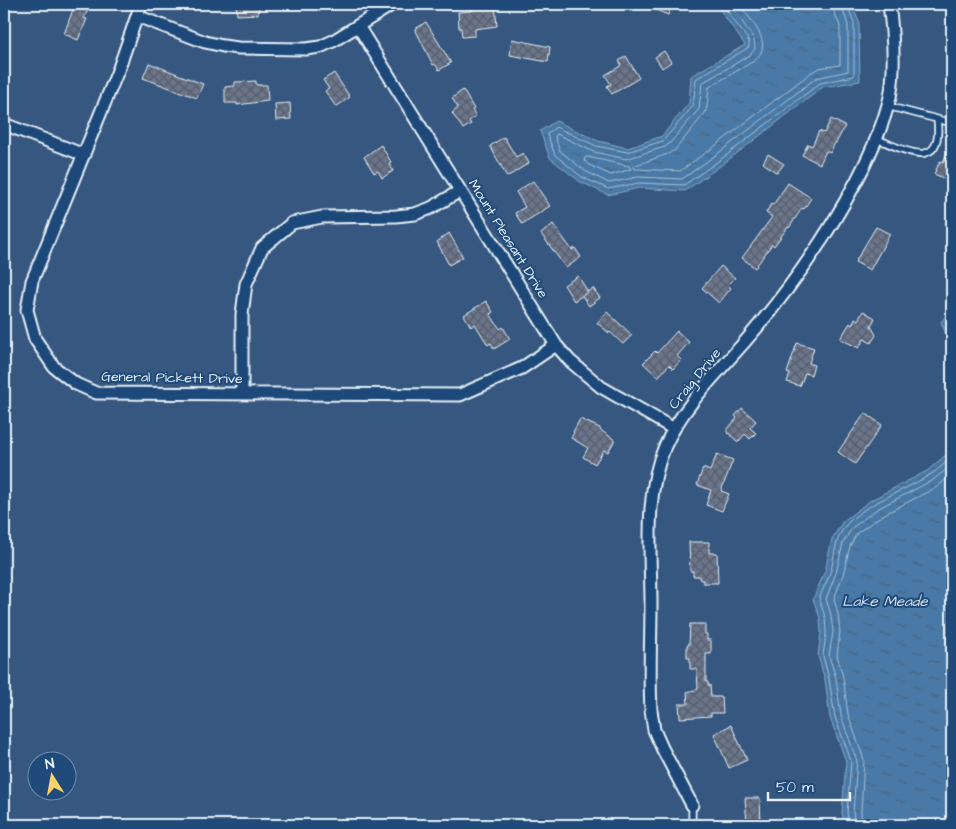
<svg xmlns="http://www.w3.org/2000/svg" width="956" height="829" viewBox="0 0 956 829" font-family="'Architects Daughter',sans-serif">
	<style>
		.water { fill: url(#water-ripples); stroke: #89a9c7 }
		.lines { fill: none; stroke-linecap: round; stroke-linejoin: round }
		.shore { stroke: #a8c1d7; stroke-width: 1 }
		.building { fill: url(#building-cross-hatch); stroke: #e8f1f8 }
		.service-casing { stroke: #e8f1f8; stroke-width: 9 }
		.minor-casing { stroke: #e8f1f8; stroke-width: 15 }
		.service { stroke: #1f4a7a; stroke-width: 5.5 }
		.minor { stroke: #1f4a7a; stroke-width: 11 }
		.labels { text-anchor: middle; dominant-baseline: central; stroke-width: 4; stroke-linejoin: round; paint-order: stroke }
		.street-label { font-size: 14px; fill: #e8f1f8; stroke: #1f4a7a }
		.water-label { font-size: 15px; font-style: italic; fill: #d0dfec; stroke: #1f4a7a }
	</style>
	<defs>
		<pattern id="water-ripples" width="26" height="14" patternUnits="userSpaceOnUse" patternTransform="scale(1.25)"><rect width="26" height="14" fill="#4979a6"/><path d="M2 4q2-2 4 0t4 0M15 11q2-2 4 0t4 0" fill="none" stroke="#48637d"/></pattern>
		<pattern id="building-cross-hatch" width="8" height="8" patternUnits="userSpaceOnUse" patternTransform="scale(1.25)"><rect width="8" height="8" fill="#6b748b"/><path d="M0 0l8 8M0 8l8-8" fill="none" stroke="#585e6a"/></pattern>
	</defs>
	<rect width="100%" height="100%" fill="#36577f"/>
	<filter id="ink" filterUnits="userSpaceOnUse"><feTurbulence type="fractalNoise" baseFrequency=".02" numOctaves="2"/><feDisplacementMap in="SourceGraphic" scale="10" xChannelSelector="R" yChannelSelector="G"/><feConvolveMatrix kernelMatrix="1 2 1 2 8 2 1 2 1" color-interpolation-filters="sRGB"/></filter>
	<g filter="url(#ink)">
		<path class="water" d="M716,4H851L859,22L860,81L823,87L723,164L685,191L639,188L608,195L579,181L550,158L540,131L556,121L598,141L628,148L662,136L689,103L691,76L745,45Z
			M952,308V342L948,339L941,322Z
			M952,442V825H844L842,813L846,761L830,718L825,680L818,656L821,633L820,618L813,599L825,571L832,539L843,521L871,500L927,471L947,454Z"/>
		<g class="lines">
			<path class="shore" d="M722,4L749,41V47L696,79L693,106L663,141L627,152L596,146L556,127L547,134L555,155L582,177L608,189L639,183L684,185L720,160L820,83L854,76V23L847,4
				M730,4L754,39L755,49L750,55L702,83L699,109L670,143L665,147L626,159L594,152L557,134L555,137L560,151L585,171L609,183L638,177L682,179L716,155L816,78L848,71V25L841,4
				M739,4C750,20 776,44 754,61L709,87L707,107L705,113L675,150L668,154L636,165L634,167L635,169L680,171L711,149L812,72L819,68L840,65V26L834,12L833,4
				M588,157L629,166L631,169L611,175L589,165L584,160L585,158Z
				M849,825L847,813L851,761L835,717L829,679L823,656L826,633L825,617L819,598C823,589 828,580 831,570C835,554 835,537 847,524C873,495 932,485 952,455
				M855,825L853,812L857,761L841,716L836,678L829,656L833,632L831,615L826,599L836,573L843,543L852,528L877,509L933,480L952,465
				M862,825L861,812L864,760L848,714L843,677L837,655L840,632L838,614L834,599L843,575L850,546L857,533L881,516L937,487L952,474"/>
		</g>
		<path class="building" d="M75,4L89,8L84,18L87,19L78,40L64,34Z
			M236,4H260L258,14L237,15Z
			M641,4H672L668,15Z
			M495,6L497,26L475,29V36L462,37L461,28H459L458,12L472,11V8Z
			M426,22L451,63L439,70L435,64L433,65L415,29Z
			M512,39L550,47L548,62L510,55Z
			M664,51L671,62L662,68L655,57Z
			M626,56L639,78L612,94L607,86L611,84L605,75L619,67L621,64L619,61Z
			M149,63L203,84L197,98L143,78Z
			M334,73L350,97L336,107L325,91L329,89L323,80Z
			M256,81V85H267L268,101L237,105V103H225V87L235,86V82Z
			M463,90L474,109L472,110L476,116L469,121L471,124L463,129L452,113L458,108L452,98Z
			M290,103L291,119L276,120L275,104Z
			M831,119L845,126L836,143H835L830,153L826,151L820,164L802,155L808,144L812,146L819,131L824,133Z
			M504,137L516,157L523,153L529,163L507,177L490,146Z
			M952,141V182L934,174L940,161L943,162Z
			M381,145L391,162L389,163L393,171L382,178L378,171L374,173L364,157Z
			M768,154L784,164L777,173L763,163Z
			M533,181L550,206L522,224L515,213L525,207L516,192Z
			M788,183L811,198L804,209L802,208L789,228L788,227L774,246L772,244L755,268L742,258L772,217L766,213L771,204L773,205Z
			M553,224L572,250L575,248L581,257L566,268L541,234Z
			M876,227L890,234L870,270L855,262Z
			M449,233L463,257L449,265L437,242Z
			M721,266L735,278L728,285L731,288L719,303L702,288Z
			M578,276L588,292L574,301L564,285Z
			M593,288L600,298L589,306L582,296Z
			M486,301L493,312L490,314L500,329L503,327L510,339L494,349L491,343L488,345L475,324L471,327L464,315Z
			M863,311L875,318L871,326L876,335L871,343L864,339L859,348L840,339L850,323L852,325L855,318L858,320Z
			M607,312L632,335L623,344L610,332L609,333L597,323Z
			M677,331L689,342L677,356L681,360L673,369L669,365L658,377L643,363L655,351L657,353Z
			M797,343L814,348L809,363L814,365L811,375L805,373L800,386L787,382L790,374L787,373Z
			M742,408L756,421L750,428L756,433L750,439L745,434L738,442L726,431L737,418L735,416Z
			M865,413L882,425L855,464L838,452Z
			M580,419L600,428V430L615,440L608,452L604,450L595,464L583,457L588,448L571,438L574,433L573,432Z
			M717,454L733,460L721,491L729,494L722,511L706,505L711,490L697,485L703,468L710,471Z
			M689,542H709V553H717L718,583H703V580H700L699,576H693V571H690Z
			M690,624H705V634H707V640H711V654H706V682H708V685H710L711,697H722L723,713H711V716L680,718L679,704H688L687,692L698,689L697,669H690V658H687V645H689Z
			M731,725L747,760L729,768L714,734Z
			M745,798H760L761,825H747Z"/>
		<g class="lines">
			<g class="service-casing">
				<path id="service" d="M887,106L952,123
					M877,139C905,150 944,173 937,119
					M692,825V805"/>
			</g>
			<g class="minor-casing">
				<path id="minor" d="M141,4L119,68L32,281L27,310L35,339L54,367L76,384L96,393L460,395L522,368L556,345
					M137,16L205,42L223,46L238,48L306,49L320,47L333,41L393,4
					M358,26L556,345L570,361L601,387L674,429
					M4,124L84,155
					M242,394V314L246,284L262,248L292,223L322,217L396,216L415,214L431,208L460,191
					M692,805L662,748L654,730L651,710C649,675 651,640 651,604C651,552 644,495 665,446C684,404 719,372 748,338C790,289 827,237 857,180C871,153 883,127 890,97C896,67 893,34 889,4"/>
			</g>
			<use href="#service" class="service"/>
			<use href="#minor" class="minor"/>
		</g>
	</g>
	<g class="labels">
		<g class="street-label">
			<text transform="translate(508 239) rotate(58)">Mount Pleasant Drive</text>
			<text transform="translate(172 378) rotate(1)">General Pickett Drive</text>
			<text transform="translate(695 379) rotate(-51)">Craig Drive</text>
		</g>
		<g class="water-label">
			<text x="885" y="601">Lake Meade</text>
		</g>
	</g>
	<rect width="956" height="829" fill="none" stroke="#1f4a7a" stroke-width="20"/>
	<rect x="10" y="10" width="936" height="809" fill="none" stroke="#e8f1f8" stroke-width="2" filter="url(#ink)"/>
	<g transform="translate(52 776) rotate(349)"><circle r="24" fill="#1f4a7a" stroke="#6f8dac"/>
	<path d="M0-4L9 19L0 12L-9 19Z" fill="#ffd166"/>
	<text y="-8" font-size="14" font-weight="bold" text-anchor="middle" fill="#e8f1f8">N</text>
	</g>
	<path d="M768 792v8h82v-8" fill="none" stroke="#e8f1f8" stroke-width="2.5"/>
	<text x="776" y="792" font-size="15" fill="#e8f1f8" stroke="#1f4a7a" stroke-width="4" paint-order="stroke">50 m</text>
</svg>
